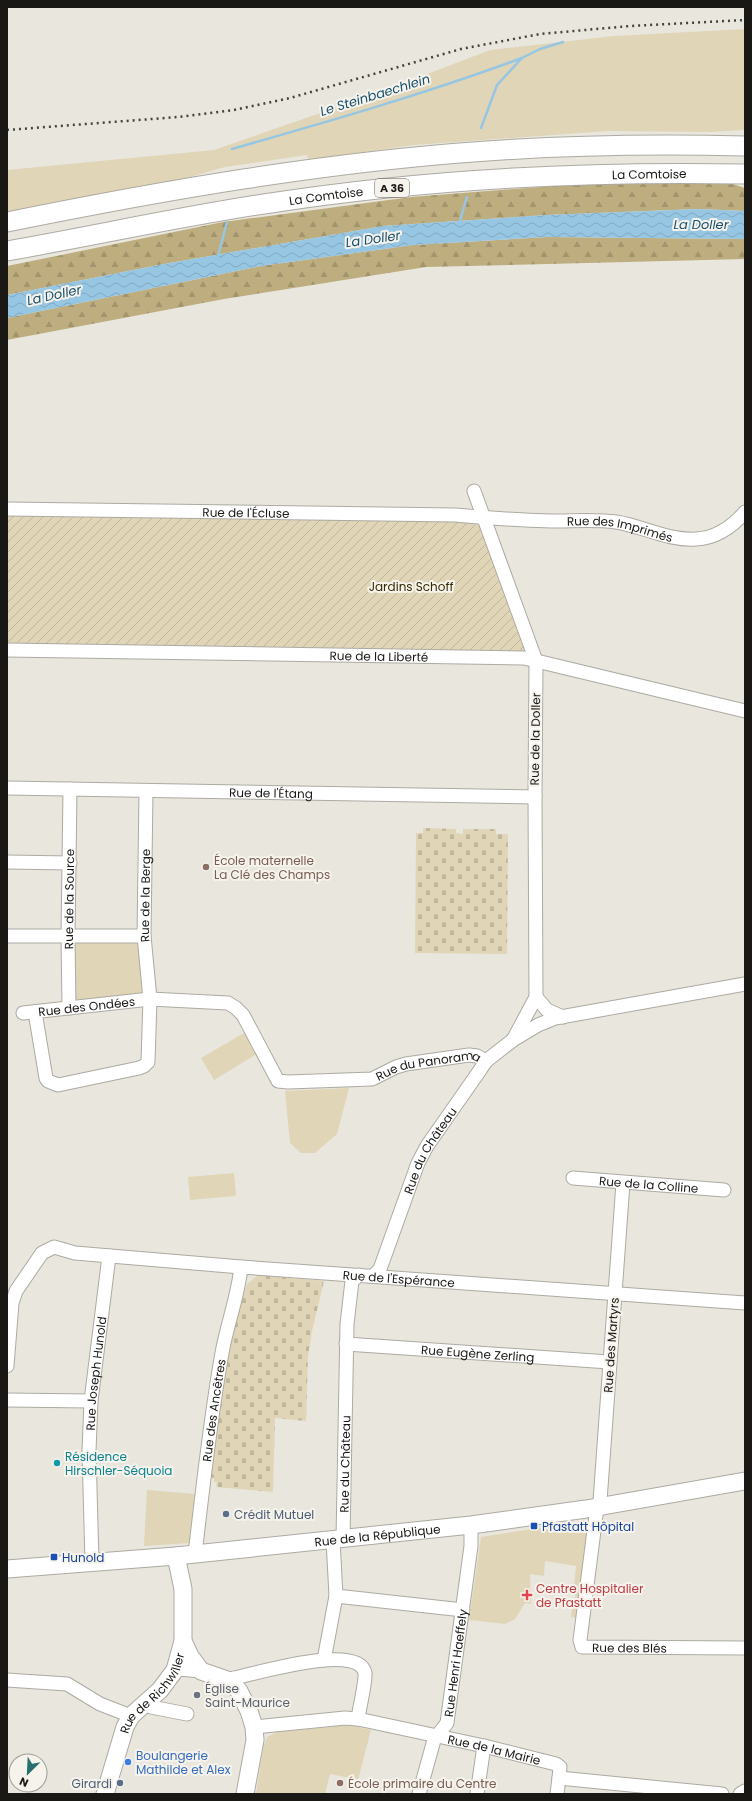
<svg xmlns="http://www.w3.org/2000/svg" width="752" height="1801" viewBox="0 0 752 1801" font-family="Poppins,sans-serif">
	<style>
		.green { fill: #e0d5b6 }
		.forest { fill: url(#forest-firs) }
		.cemetery { fill: url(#cemetery-stones) }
		.garden { fill: url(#garden-furrows) }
		.water { fill: url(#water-waves) }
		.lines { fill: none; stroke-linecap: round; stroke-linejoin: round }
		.stream { stroke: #97c6e3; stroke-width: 2.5 }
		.minor-casing { stroke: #acaaa2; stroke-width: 15 }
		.major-casing { stroke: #acaaa2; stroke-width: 19 }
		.highway-casing { stroke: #acaaa2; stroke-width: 21 }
		.minor { stroke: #fff; stroke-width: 13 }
		.major { stroke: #fff; stroke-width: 17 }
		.highway { stroke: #fff; stroke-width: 19 }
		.rail { stroke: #44433f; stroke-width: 2.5; stroke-dasharray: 2 4; stroke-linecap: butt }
		.education-dot { fill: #8d6e63; stroke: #f6f3ec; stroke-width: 1.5 }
		.culture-dot { fill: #0f9aa8; stroke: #f6f3ec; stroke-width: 1.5 }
		.service-dot { fill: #5c6f8a; stroke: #f6f3ec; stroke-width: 1.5 }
		.transit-dot { fill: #1a4fb4; stroke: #f6f3ec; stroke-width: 1.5 }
		.health-dot { fill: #e0444e; stroke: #f6f3ec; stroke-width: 1.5 }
		.worship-dot { fill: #6b7280; stroke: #f6f3ec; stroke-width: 1.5 }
		.shop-dot { fill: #3f7fe0; stroke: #f6f3ec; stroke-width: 1.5 }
		.labels { text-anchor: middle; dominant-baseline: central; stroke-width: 4; stroke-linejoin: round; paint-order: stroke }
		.shield { fill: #f6f3ec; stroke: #5b5a56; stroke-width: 1 }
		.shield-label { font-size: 11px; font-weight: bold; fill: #191815 }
		.street-label { font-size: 12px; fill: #191815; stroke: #f6f3ec }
		.park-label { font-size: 12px; fill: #362a03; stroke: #f6f3ec }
		.education-label { font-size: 12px; fill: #785e54; stroke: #f6f3ec; text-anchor: start }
		.culture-label { font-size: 12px; fill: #0d838f; stroke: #f6f3ec; text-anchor: start }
		.service-label { font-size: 12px; fill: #4e5e75; stroke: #f6f3ec; text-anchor: start }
		.transit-label { font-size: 12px; fill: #164399; stroke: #f6f3ec; text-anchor: start }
		.health-label { font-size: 12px; fill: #be3a42; stroke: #f6f3ec; text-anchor: start }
		.worship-label { font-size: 12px; fill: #5b616d; stroke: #f6f3ec; text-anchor: start }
		.shop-label { font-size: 12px; fill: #366cbe; stroke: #f6f3ec; text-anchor: start }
		.water-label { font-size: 13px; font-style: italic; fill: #17506d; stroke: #f6f3ec }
	</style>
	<defs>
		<pattern id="forest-firs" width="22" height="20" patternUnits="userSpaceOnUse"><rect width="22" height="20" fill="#bdad7f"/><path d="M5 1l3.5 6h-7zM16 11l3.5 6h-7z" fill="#a2946d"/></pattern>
		<pattern id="cemetery-stones" width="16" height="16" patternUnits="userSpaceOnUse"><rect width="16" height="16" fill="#e0d5b6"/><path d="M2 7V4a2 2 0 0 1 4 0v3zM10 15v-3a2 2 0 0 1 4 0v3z" fill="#c0b69c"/></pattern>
		<pattern id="garden-furrows" width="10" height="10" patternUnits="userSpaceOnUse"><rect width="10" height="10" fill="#e0d5b6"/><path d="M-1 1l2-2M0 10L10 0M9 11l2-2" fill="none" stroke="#c0b69c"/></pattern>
		<pattern id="water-waves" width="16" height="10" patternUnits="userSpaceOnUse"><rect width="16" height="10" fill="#97c6e3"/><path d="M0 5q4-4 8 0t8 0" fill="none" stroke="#82a9c2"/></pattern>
	</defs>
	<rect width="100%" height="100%" fill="#e9e6de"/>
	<path class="green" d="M745,29V130L710,132L609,131L414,145L309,160L307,155L225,167L183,179L7,212V170L214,150L375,94L490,50L614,36Z
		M78,942H137L144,995L74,1001L72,946Z
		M244,1033L257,1054L214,1080L201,1058Z
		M349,1088L337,1134L315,1153H301L290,1143L285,1091Z
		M234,1173L236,1196L190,1200L188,1177Z
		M147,1490L195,1494L190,1543L144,1546Z
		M591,1520L579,1618L571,1617L573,1600L575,1599L576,1588L574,1587L576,1566L545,1561L544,1576L530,1574L531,1604L525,1603L515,1619L505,1624L469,1620L481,1537Z
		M350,1725L371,1730L356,1788L350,1778L330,1774L325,1794H256L263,1749L267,1737L277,1732Z"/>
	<path class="forest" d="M727,182L745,188V211L698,209L547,215L383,226L164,264L7,295V266L223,222L411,197L592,183Z
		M547,237L745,239V259L426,267L224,299L7,340V318L261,266L413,245Z"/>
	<path class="cemetery" d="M423,828L456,829V833L463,834V829H496V834H508L507,954L415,953L416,833H423Z
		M258,1275L324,1281L312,1331L308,1356L306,1421L275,1418L273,1492L216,1487L217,1482H214V1478L209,1477L224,1364L247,1284Z"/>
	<path class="garden" d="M7,515L453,519L482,526L528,655L7,647Z"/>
	<path class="water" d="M698,209L745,211V239L547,237L413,245L261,266L7,318V295L164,264L383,226L547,215Z"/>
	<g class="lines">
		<path class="stream" d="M481,128L497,85L522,58L540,49L563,42
			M232,149C330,121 428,93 522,58
			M459,224L467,197
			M218,256L227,222"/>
		<g class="minor-casing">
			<g id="minor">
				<path d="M474,491L536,661L535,797L536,997L513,1040"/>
				<path id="s1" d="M7,509L455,515C487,518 519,520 552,521C573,521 595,519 616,522C642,526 669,541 696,539C717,538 732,527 745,512"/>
				<path id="s2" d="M7,650L524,658L745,711"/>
				<path id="s3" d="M7,788L535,797"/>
				<path d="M7,862L70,863"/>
				<path d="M7,936H144"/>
				<path d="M536,997L547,1010L563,1017"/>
				<path id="s4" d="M69,1008L68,936L70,789"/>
				<path id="s5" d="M35,1012L46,1078L48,1081L58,1085L139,1068L144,1066L148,1062L150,999L144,936L146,791"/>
				<path id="s6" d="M23,1013L150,999L228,1003L236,1008L243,1015L278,1081L288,1082L372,1079L396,1067L406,1064L469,1055L477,1056L486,1061"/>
				<path id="s7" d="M573,1178L724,1190"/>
				<path id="s8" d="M623,1183L600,1501L596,1515L580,1640L582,1647L745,1648"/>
				<path id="s9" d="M373,1276L380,1269L418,1163L427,1146L478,1073L486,1061L513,1040L538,1025L555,1018L745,984"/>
				<path id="s10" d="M346,1344L609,1362"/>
				<path id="s11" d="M7,1366L12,1303L16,1291L42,1253L54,1247L75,1253L241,1267L745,1303"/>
				<path d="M7,1400L91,1401"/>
				<path id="s12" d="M343,1539L347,1324L352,1281L359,1275"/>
				<path id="s13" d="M195,1554C203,1487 210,1420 222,1353C227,1324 238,1297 241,1267"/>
				<path id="s14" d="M92,1562L89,1451L91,1401L109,1256"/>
				<path d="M336,1596L463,1610"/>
				<path d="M324,1660L336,1596L333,1540"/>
				<path d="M175,1670L179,1669L201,1671"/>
				<path d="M7,1680L67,1684L100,1704L131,1716"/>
				<path d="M230,1681L234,1678C255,1674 359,1642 365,1673C366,1682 359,1709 358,1719"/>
				<path d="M146,1704L151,1707L187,1714"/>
				<path id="s15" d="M254,1727L345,1718L358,1719L484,1746L556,1764L560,1767L559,1778L722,1794"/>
				<path id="s16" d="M419,1794L434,1740L447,1723L471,1546V1525"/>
				<path d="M477,1794L484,1746"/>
				<path d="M557,1794L559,1778"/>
				<path d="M740,1794L745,1791"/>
			</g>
		</g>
		<g class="major-casing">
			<g id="major">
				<path id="s17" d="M7,1569L176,1556L471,1525L586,1509L745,1481"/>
				<path d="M183,1641L190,1656L201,1671L230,1681L239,1691L249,1711L254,1727L255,1740L245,1794"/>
				<path id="s18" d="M105,1794L125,1727L131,1716L160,1690L175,1670L183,1641V1589L176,1556"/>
			</g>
		</g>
		<g class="highway-casing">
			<g id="highway">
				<path d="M7,222C165,190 326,162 487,151C573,145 659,144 745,146"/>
				<path id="s19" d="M7,251C93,236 178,217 264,204C423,179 584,171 745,174"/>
			</g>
		</g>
		<use href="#minor" class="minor"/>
		<use href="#major" class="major"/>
		<use href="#highway" class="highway"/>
		<path class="rail" d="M7,130L178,117L234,110L290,98L461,49L540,34L630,26L745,20"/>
	</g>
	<g class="education-dot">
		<circle cx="206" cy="867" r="4"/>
		<circle cx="340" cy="1783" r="4"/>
	</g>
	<circle class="culture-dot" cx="57" cy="1463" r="4"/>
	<g class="service-dot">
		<circle cx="226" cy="1514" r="4"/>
		<circle cx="120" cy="1783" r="4"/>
	</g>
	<g class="transit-dot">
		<rect x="530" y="1522" width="8" height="8" rx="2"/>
		<rect x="50" y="1553" width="8" height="8" rx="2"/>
	</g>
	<path class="health-dot" d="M525 1589h4v4h4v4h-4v4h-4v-4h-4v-4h4z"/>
	<circle class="worship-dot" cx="197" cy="1695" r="4"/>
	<circle class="shop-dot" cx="128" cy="1762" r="4"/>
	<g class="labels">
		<rect class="shield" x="375" y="179" width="34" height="18" rx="3"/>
		<g class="shield-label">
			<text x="392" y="188">A 36</text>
		</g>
		<g class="street-label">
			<text stroke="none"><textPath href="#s19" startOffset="648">La Comtoise</textPath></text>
			<text stroke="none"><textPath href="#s19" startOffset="324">La Comtoise</textPath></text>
			<text stroke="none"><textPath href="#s1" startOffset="239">Rue de l'Écluse</textPath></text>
			<text stroke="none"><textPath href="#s1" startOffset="614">Rue des Imprimés</textPath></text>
			<text stroke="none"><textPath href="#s2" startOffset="372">Rue de la Liberté</textPath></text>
			<text transform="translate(535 739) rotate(-89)">Rue de la Doller</text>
			<text stroke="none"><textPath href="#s3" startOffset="264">Rue de l'Étang</textPath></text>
			<text stroke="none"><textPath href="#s5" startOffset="342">Rue de la Berge</textPath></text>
			<text stroke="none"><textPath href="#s4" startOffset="109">Rue de la Source</textPath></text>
			<text stroke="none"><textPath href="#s6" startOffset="64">Rue des Ondées</textPath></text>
			<text stroke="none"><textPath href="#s6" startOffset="453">Rue du Panorama</textPath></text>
			<text stroke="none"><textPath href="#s9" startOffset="139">Rue du Château</textPath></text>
			<text stroke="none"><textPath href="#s7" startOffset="76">Rue de la Colline</textPath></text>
			<text stroke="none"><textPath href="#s11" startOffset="482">Rue de l'Espérance</textPath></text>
			<text transform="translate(611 1345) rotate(-86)">Rue des Martyrs</text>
			<text stroke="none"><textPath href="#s10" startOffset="132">Rue Eugène Zerling</textPath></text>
			<text stroke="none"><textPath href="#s14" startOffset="189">Rue Joseph Hunold</textPath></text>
			<text stroke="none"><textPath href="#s13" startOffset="145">Rue des Ancêtres</textPath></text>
			<text stroke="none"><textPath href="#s12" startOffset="75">Rue du Château</textPath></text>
			<text stroke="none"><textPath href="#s17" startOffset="372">Rue de la République</textPath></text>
			<text stroke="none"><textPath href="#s8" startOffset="514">Rue des Blés</textPath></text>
			<text stroke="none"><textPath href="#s16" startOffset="138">Rue Henri Haeffely</textPath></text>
			<text stroke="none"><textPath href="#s18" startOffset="114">Rue de Richwiller</textPath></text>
			<text stroke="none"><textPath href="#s15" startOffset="244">Rue de la Mairie</textPath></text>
		</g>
		<g class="park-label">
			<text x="411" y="586">Jardins Schoff</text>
		</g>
		<g class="education-label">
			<text x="214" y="860">École maternelle<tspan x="214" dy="14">La Clé des Champs</tspan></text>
			<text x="348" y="1783">École primaire du Centre</text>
		</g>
		<g class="culture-label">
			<text x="65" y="1456">Résidence<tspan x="65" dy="14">Hirschler-Séquoia</tspan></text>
		</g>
		<g class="service-label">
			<text x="234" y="1514">Crédit Mutuel</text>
			<text x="112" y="1783" text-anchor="end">Girardi</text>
		</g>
		<g class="transit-label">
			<text x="542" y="1526">Pfastatt Hôpital</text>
			<text x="62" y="1557">Hunold</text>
		</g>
		<g class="health-label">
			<text x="536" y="1588">Centre Hospitalier<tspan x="536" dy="14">de Pfastatt</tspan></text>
		</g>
		<g class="worship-label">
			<text x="205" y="1688">Église<tspan x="205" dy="14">Saint-Maurice</tspan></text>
		</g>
		<g class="shop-label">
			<text x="136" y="1755">Boulangerie<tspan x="136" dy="14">Mathilde et Alex</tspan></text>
		</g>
		<g class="water-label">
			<text transform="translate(375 95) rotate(-17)">Le Steinbaechlein</text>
			<text x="701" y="224">La Doller</text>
			<text transform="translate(373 239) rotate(-8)">La Doller</text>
			<text transform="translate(54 295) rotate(-12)">La Doller</text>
		</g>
	</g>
	<rect width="752" height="1801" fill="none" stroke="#191815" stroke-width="16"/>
	<g transform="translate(28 1773) rotate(204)"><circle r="19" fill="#f6f3ec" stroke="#9e9b96"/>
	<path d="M0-3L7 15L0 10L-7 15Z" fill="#26706d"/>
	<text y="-6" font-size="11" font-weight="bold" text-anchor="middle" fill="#191815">N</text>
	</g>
</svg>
